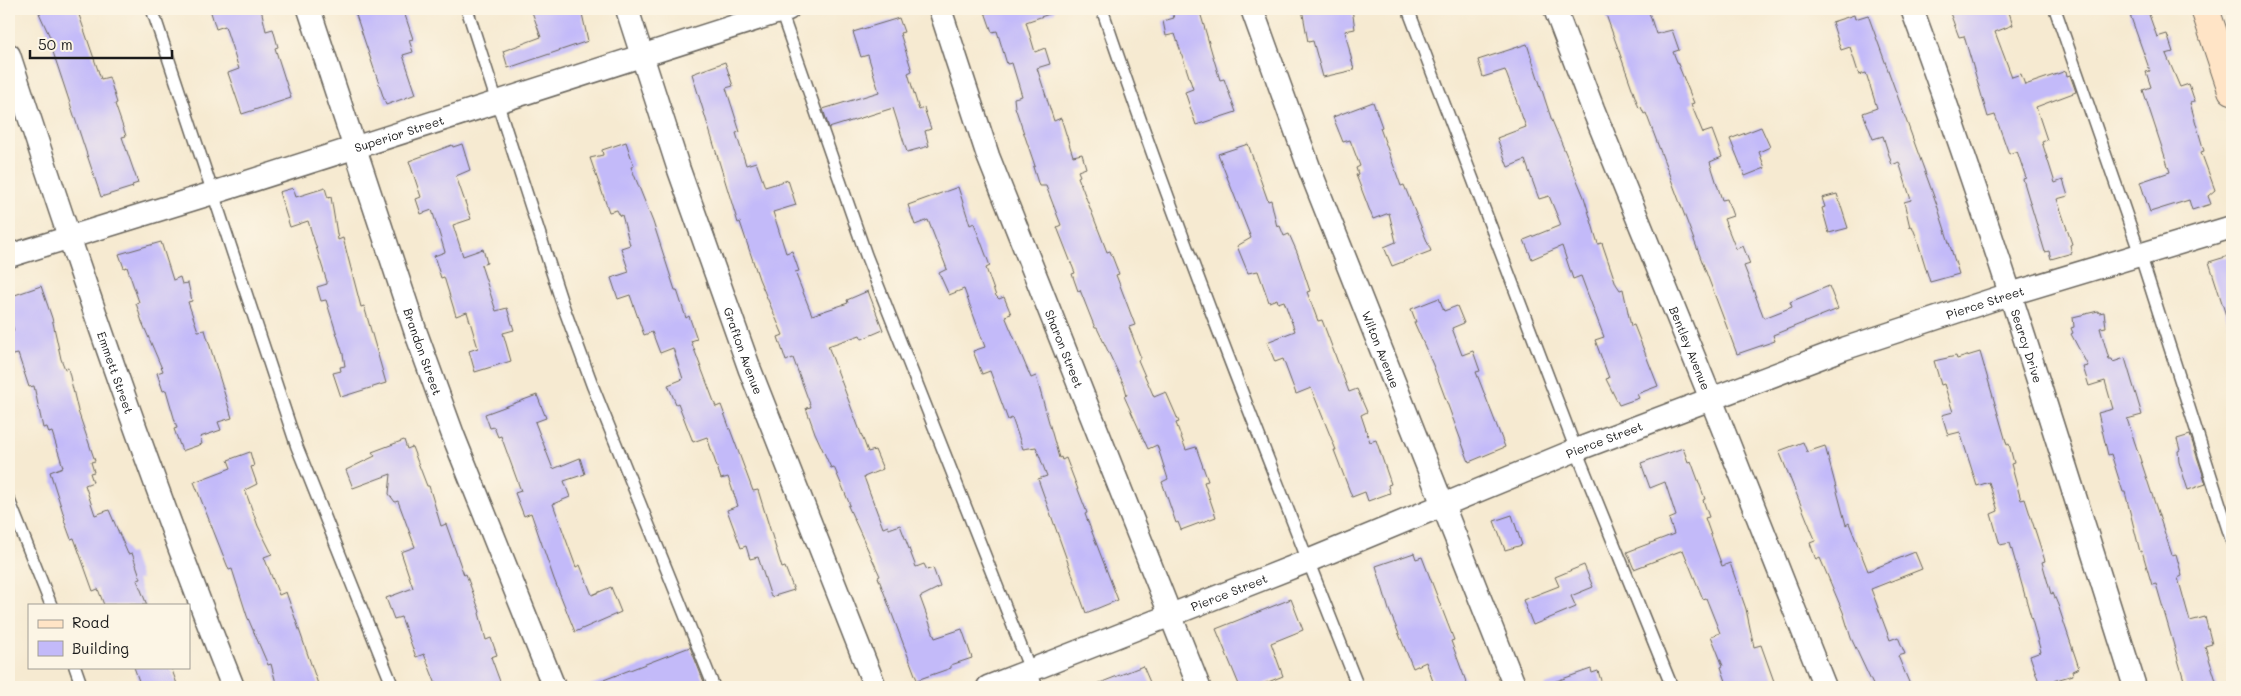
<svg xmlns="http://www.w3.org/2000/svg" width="2241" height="696" viewBox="0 0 2241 696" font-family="Mali,sans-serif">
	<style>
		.building { fill: #c3baf9 }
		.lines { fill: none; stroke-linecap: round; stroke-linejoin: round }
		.lane-casing { stroke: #68645b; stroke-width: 14 }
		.street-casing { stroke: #68645b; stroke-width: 25 }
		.secondary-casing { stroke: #68645b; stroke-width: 30 }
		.lane { stroke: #fff; stroke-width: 11 }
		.street { stroke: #fff; stroke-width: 22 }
		.secondary { stroke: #ffe4c6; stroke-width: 28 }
		.labels { text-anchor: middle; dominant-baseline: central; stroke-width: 4; stroke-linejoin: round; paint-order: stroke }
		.street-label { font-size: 12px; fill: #1c1c1c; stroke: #fcf5e5 }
	</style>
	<rect width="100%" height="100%" fill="#fcf5e5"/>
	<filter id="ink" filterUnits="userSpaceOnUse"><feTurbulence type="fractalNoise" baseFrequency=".02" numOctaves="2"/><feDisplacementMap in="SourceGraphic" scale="10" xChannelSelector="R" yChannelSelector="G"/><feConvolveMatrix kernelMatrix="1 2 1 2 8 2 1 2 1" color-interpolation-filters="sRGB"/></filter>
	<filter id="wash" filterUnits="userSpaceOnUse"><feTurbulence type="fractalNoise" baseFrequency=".0096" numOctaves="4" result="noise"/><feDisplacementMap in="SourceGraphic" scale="20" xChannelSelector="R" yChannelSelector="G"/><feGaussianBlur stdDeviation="1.12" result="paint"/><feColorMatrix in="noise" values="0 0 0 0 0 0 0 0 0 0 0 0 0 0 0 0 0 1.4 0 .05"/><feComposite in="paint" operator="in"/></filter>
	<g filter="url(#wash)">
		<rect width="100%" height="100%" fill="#f6ead1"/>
		<g id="blocks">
			<path class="building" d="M40,9H77L101,79L109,77L117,103L115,104L126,136L122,137L138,183L132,185L133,187L101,197L52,49L55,48L39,13H41Z
				M210,9H261L266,31L273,29L278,47L275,48L291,98L242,114L228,73L239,69L225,26L216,29Z
				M354,9H403L413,39L409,40L413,52L403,55L416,94L386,105Z
				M531,9H581L588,41L508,68L503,51L541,37Z
				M984,9H1055V12L1026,22L1035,52L1045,48L1050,64L1037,68L1054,121L1061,118L1073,156L1082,154L1086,168L1078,171L1080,176L1078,177L1107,252L1110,251L1119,274L1116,275L1135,325L1129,327L1141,358L1138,360L1154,397L1166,392L1179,422L1176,423L1186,450L1196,447L1208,481L1204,482L1216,517L1181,530L1178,522L1176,523L1162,482L1168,479L1157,445L1148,449L1124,396L1127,395L1124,385L1097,328H1095L1080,290L1078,291L1072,274L1075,273L1057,227L1061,225L1046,186H1039L1033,167L1035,166L1015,107L1014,98L1022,96L1012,63L1007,64L997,31L992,32Z
				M1171,9H1199L1220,80L1224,79L1236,112L1196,125L1185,92L1193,89L1175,34L1166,36L1163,21L1174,18Z
				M1302,9H1337V11L1352,9L1355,29L1345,31L1354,70L1323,77L1313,41L1308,42Z
				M1604,9H1648L1656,34L1672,30L1679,50L1673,52L1694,103L1691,104L1703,133L1712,130L1722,157L1710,162L1722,200L1727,199L1733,216L1724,219L1736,249L1743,246L1750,264L1744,266L1764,318L1792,307L1790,302L1829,286L1838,309L1773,335L1775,341L1737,354L1646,113L1644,114L1641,107L1639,108Z
				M1961,9H2008L2013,25L1995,32L2012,77L2021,74L2025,85L2066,71L2067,76L2070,75L2076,92L2036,107L2047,140L2042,142L2055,183L2063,180L2068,196L2057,199L2072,244L2070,245L2072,253L2051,259L2049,251L2045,252L2023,179L2026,178L2017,151L2009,154L1995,115L1988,117L1964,36L1959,37L1950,13Z
				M2128,9H2147L2157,37L2167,34L2173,52L2166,54L2180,87L2189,84L2195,102L2190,103L2204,151L2201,152L2215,190L2208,196L2211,204L2192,210L2189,200L2150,212L2140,182L2170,172L2143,90L2151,87L2146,72L2150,71Z
				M1854,15L1855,19L1868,15L1937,205L1959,274L1930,282L1916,236L1912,226L1910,227L1904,202L1911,200L1899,162L1892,165L1883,136L1873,139L1863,113L1877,108L1866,73L1859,75L1850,47L1841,50L1832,22Z
				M899,18L904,32L900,33L912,71L908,73L919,110L924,108L931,129L925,131L929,146L907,152L893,108L829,128L823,109L879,92L868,55L861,57L853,32Z
				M1527,44L1551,118L1584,197L1598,244L1602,243L1616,284L1620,290L1623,289L1631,326L1634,325L1658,386L1637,394L1639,398L1619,405L1606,379L1609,378L1595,340L1604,337L1581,276L1573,279L1562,246L1532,259L1524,240L1561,225L1549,196L1539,199L1525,160L1508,167L1497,138L1526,127L1505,70L1483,77L1478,60Z
				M725,62L733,86L726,88L740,132L736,133L746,165L756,162L765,187L788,180L796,205L773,212L786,253L792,251L799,271L795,272L812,315L848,303L847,300L868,291L883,330L862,339L860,335L828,346L868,452L875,450L883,469L864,477L883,528L888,526L889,529L900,525L916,567L924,564L927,570L933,568L940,587L920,597L935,638L962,629L972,658L951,665V668L917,680L878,577L880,576L848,506L850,505L834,467L831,468L815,433L806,408L811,407L793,358L786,361L778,337L783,335L759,279L740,222L738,223L692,74Z
				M1373,102L1382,127L1380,128L1401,186L1404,185L1431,251L1392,266L1384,247L1396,242L1389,213L1373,219L1356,175L1358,174L1356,168L1360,166L1350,140L1343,142L1333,117Z
				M1761,127L1770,147L1759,152L1765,168L1745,176L1730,139Z
				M626,142L634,166L631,167L653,222L675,290H677L686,318L689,316L697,339L691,341L716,407L721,405L753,491L758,490L782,568L785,567L794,590L771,597L758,557L750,559L746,546L741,548L727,510L738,506L728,477L721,479L707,437L693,442L678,403L676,404L668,385L683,379L673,348L660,353L652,332L644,335L630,295L618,299L611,278L629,272L621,248L630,245L622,215L620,216L617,210L609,212L590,158L603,155L602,150Z
				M462,144L470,170L456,176L471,219L453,225L463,256L483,249L487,263L481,265L496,311L507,308L514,330L503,333L511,361L475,372L469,351L478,348L467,312L456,316L444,277L441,278L434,256L445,252L432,210L421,214L416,199L421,197L409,161L452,145L453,147Z
				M1248,144L1263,187L1268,201L1271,200L1277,227L1280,226L1284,236L1289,234L1297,252L1310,291L1307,292L1318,321L1322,320L1349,392L1357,389L1367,412L1361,415L1370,442L1376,440L1391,484L1388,485L1390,493L1368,501L1365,492L1352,497L1334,450H1336L1311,388L1296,394L1283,359L1275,362L1267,342L1295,331L1284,301L1278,303L1277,299L1269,302L1258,271L1248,273L1237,246L1251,238L1218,154Z
				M958,187L970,225L974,223L990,266L986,268L996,296L999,299L1004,297L1011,314L1005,316L1031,378L1036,376L1059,458L1061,457L1062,460L1066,458L1087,513L1085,514L1118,600L1086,613L1038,479L1047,476L1036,447L1023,449L1012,418L1008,420L990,371L982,374L973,351L985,347L964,289L949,295L939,273L947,269L928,220L915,225L908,205Z
				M293,188L296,197L325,188L328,198L331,197L338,240L343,238L361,307L364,306L386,383L341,397L333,373L341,371L340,367L345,366L343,354L326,300L321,301L317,287L327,284V282L308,221L290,227L279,192Z
				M1837,194L1848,228L1829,233L1822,208L1825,207L1822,198Z
				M161,242L173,280L180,277L182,284L188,283L192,301L188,302L198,331L205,330L232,418L218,422L221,430L200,437L202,444L182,451L174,429L177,428L166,390L163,391L157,373L163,371L142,322L136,303L139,302L127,267L124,268L119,254Z
				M2232,255V324L2229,325L2209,262Z
				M41,286L52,318L61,359L65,369L68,368L78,411L95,461L91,462L94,472L90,473L93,482L85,485L95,515L109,510L128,554L132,553L141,579L137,580L147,605H104L98,589L93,591L74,538L71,539L64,520L65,519L50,472L63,467L52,432L49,433L47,427L43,428L34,386L29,387L18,354L9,356V334L14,331L9,314V297Z
				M1439,298L1444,311L1457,306L1464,323L1452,328L1462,355L1473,351L1480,371L1476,372L1505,447L1469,462L1433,365L1414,322H1416L1411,309Z
				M2098,311L2099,313L2104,312L2106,327L2100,328L2109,359H2112L2113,362L2125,358L2142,415L2127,419L2172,555L2176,554L2182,576L2178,578L2190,621L2205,617L2212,644L2205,646L2218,687H2186L2156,584L2152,585L2142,551L2140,552L2125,492H2123L2111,454L2108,455L2098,413L2113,409L2105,381L2089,386L2083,367L2088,366L2071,334L2073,333L2071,328L2074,327L2073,317Z
				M1980,352L2007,445L2009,444L2014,463L2011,464L2021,500L2025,499L2045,561L2042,562L2051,594L2053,593L2058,605L2079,668L2072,671L2073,675L2040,685L2030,656L2041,652L2010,543L2000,545L1991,514L1998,511L1989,482L1977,486L1960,432L1948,435L1942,415L1953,412L1944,384L1941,385L1934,361L1956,356L1957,359Z
				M537,395L546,418L535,422L553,469L580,458L585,474L564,481L570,497L553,504L576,567L580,565L592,595L611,587L621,612L575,632L554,579L531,513L524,516L515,493L521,491L501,436L498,437L494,427L490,428L485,414Z
				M2190,435L2206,484L2188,490L2179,462L2178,451L2180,450L2177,439Z
				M404,440L407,449L412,447L427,486H429L441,526L446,524L464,575L466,574L480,612L479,613L486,640L491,638L497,655L491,657L502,687H437L424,654L416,657L401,617L394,619L386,598L413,588L401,552L415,547L398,501L395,502L389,494L391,474L353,488L346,470L375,456L372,452Z
				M1803,442L1807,452L1825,446L1846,525L1849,523L1868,571L1915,552L1922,569L1871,589L1890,640L1898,637L1905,654L1898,656L1911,687H1874L1851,638L1843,612L1820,558L1816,560L1810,543L1815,541L1814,537L1779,451Z
				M1683,448L1688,462L1691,461L1705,499L1703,500L1709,517L1705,518L1722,566L1730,563L1746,609L1754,647L1761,645L1776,687H1728L1721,667L1723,666L1711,636L1720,633L1706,598L1703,599L1683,550L1634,569L1627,552L1674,534L1669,519L1676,516L1665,482L1650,488L1641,463Z
				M250,452L254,466L251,467L257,484L245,490L258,526L272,554L264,557L279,595L286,592L319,687H277L271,664L268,665L247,616L232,569L229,570L194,482L231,468L228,460Z
				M1512,515L1522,545L1505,550L1494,521Z
				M1414,553L1416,559L1422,557L1454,640L1451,641L1468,687H1435L1426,662L1413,668L1389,610L1376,566Z
				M1584,565L1593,587L1571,596L1576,607L1533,625L1523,600L1559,586L1555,577Z
				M1291,599L1303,630L1271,643L1283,676L1256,687H1240L1216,629Z
				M690,647L706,687H588V686Z
				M1143,666L1152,687H1093L1092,686Z
				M134,667H171L178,687H141Z
				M1591,669L1592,673L1598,671L1603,687H1545V685Z"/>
		</g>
	</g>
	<g filter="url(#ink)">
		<use href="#blocks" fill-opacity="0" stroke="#68645b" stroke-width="1"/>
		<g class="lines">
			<g class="lane-casing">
				<path id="lane" d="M152,9L297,447L393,687
					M467,9L561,300L593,387L714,687
					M780,9L866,255L1037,687
					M1102,9C1179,238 1269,462 1358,687
					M1408,9L1576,450L1672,687
					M2055,9L2140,254L2232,542
					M9,500L51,605
					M75,667L82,687"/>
			</g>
			<g class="street-casing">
				<g id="street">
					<path id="s1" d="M309,9L416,333L453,435L554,687"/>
					<path id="s2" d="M627,9L679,170L750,370L875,687"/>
					<path id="s3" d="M940,9L988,156L1199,687"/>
					<path id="s4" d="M1252,9L1310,170L1515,687"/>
					<path id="s5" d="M1555,9L1593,109L1711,399L1825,687"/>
					<path id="s6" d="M1912,9C1994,232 2063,460 2135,687"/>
					<path id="s7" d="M9,55C78,268 150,479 233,687"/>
					<path id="s8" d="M9,256L213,193L788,9"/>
					<path id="s9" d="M988,687L1308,561L1576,450L1843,349L2010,294L2232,227"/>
				</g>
			</g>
			<g class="secondary-casing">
				<path id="secondary" d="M2205,9L2232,90"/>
			</g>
			<use href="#lane" class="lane"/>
			<use href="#street" class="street"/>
			<use href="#secondary" class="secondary"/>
		</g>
	</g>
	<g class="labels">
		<g class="street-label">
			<text stroke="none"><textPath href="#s8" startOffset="409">Superior Street</textPath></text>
			<text stroke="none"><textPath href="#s9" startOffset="1069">Pierce Street</textPath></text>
			<text stroke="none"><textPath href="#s6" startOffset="356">Searcy Drive</textPath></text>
			<text stroke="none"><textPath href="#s5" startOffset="365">Bentley Avenue</textPath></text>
			<text stroke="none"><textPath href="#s4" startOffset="364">Wilton Avenue</textPath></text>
			<text stroke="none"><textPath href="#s3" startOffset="362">Sharon Street</textPath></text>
			<text stroke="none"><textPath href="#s1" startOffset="361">Brandon Street</textPath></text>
			<text stroke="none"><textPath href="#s2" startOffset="361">Grafton Avenue</textPath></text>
			<text stroke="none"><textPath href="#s7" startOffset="335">Emmett Street</textPath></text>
			<text stroke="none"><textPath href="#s9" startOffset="664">Pierce Street</textPath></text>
			<text stroke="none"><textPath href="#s9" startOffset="259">Pierce Street</textPath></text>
		</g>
	</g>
	<rect width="2241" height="696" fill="none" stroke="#fcf5e5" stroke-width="30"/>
	<rect x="28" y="604" width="162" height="65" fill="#fcf5e5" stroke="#a29e95"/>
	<rect x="38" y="620" width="25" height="8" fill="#ffe4c6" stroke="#a29e95"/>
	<text x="72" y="628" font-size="15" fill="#1c1c1c">Road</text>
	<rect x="38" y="641" width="25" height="15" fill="#c3baf9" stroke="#a29e95"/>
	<text x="72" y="654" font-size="15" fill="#1c1c1c">Building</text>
	<path d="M30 50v8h142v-8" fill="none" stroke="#1c1c1c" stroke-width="2.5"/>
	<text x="38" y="50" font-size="15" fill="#1c1c1c" stroke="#fcf5e5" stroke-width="4" paint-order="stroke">50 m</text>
</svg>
